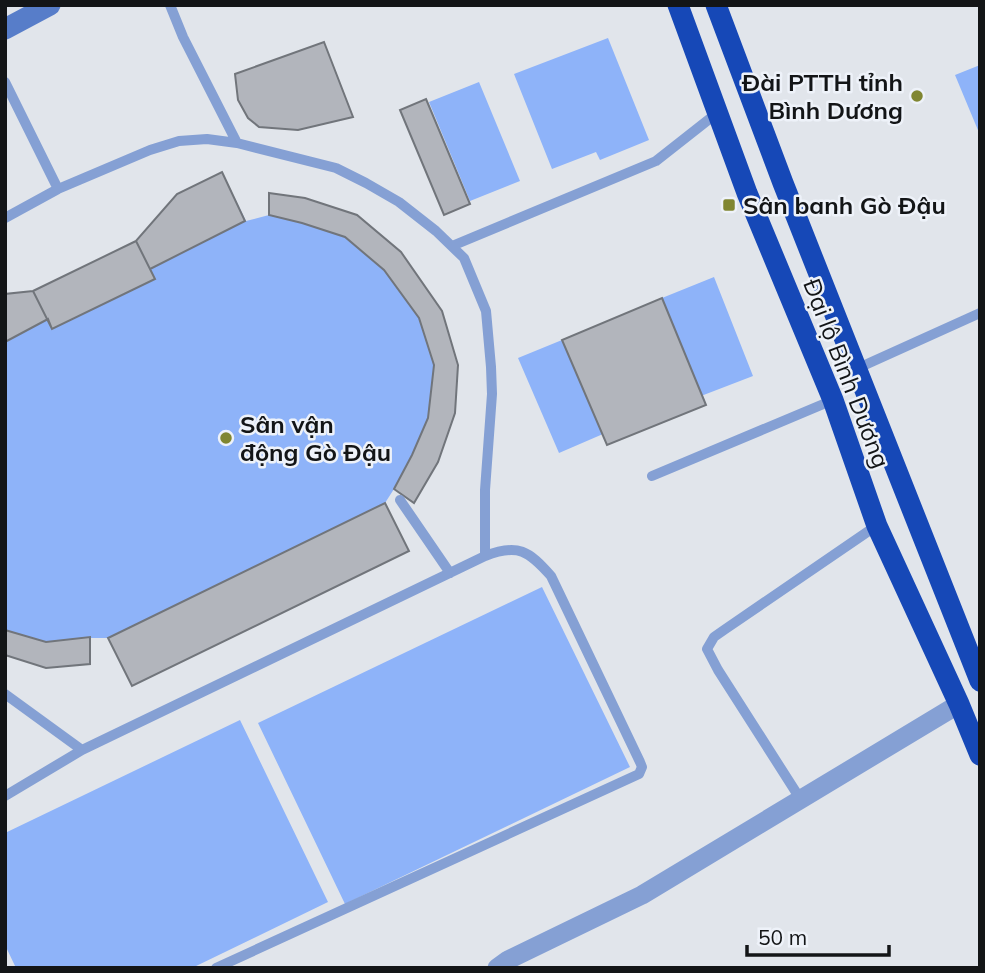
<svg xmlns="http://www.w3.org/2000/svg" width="985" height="973" viewBox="0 0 985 973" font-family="Mulish,sans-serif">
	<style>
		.green { fill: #8eb3f9 }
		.building { fill: #b2b5bc; stroke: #71757b; stroke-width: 2 }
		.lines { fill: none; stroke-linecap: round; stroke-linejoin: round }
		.lane { stroke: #85a0d4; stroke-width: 10 }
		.street { stroke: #85a0d4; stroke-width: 19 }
		.secondary { stroke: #577dc9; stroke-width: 21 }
		.highway { stroke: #1648b7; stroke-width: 21 }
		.poi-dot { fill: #808631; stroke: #eef2f9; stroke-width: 2.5 }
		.labels { text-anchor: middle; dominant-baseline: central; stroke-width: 5; stroke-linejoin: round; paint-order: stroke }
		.poi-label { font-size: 24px; font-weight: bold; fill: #131517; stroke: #eef2f9; text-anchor: start }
		.street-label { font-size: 24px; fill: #131517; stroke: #eef2f9 }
	</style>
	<rect width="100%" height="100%" fill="#e1e5eb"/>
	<path class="green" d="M608,38L649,140L600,160L596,152L552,169L514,74Z
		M980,65V135L955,75Z
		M479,82L520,181L470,201L429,102Z
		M222,172L246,221L269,215V193L305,198L357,215L401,252L442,311L458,365L455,413L438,462L414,503L394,489L385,503L409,551L132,686L108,638H90V664L46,668L5,655V294L33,291L136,241L177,194Z
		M714,277L753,376L701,396L662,298Z
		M562,340L603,434L559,453L518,358Z
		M542,587L630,767L345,904L258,723Z
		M240,720L328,902L192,968H16L5,945V833Z"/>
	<path class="building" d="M324,42L353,117L298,130L259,127L248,118L238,100L235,74Z
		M426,99L470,204L444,215L400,110Z
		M222,172L245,221L150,269L155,279L52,329L48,319L5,342V294L33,291L136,241L177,194Z
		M269,193L305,198L357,215L401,252L442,311L458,365L455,413L438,462L414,503L394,489L412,455L428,418L434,365L419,318L384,270L345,237L302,223L269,215Z
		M136,241L155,279L52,329L33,291Z
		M662,298L706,405L607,445L562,340Z
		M385,503L409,551L132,686L108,638Z
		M5,630L46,642L90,637V664L46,668L5,655Z"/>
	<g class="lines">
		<path class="lane" d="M170,5L183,37L237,143
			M5,82L58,189
			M5,218L58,189L150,150L179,141L207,139L237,143L336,168L366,183L399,202L436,231L464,258L486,311L491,367L492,394L485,490V556
			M452,246L656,161L717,113
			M856,369L980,313
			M652,476L833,400
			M400,500L450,573
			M5,694L82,750
			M5,796L82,750L485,556C518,543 529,551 551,576L640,762L642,767L639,774L216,968
			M801,800L718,670L707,649L714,637L724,630L876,526"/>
		<path class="street" d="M497,968L508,960L642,895L959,704"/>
		<path class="secondary" d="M5,29L50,5"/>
		<path class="highway" d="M678,5L747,193L833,400L877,526L959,704L980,755
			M716,5L783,183L980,681"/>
	</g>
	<g class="poi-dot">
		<circle cx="917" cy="96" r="7"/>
		<rect x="722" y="198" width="14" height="14" rx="3.5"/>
		<circle cx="226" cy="438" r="7"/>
	</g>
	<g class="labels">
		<g class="poi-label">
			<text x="903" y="82" text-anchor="end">Đài PTTH tỉnh<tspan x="903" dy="28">Bình Dương</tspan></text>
			<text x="743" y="205">Sân banh Gò Đậu</text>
			<text x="240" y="424">Sân vận<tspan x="240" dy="28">động Gò Đậu</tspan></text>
		</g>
		<g class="street-label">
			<text transform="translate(847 373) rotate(69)">Đại lộ Bình Dương</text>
		</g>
	</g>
	<rect width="985" height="973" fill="none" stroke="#131517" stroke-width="14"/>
	<path d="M747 945v10h142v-10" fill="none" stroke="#131517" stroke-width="3.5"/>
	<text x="758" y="945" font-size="21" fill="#131517" stroke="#eef2f9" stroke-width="5" paint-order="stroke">50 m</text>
</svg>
